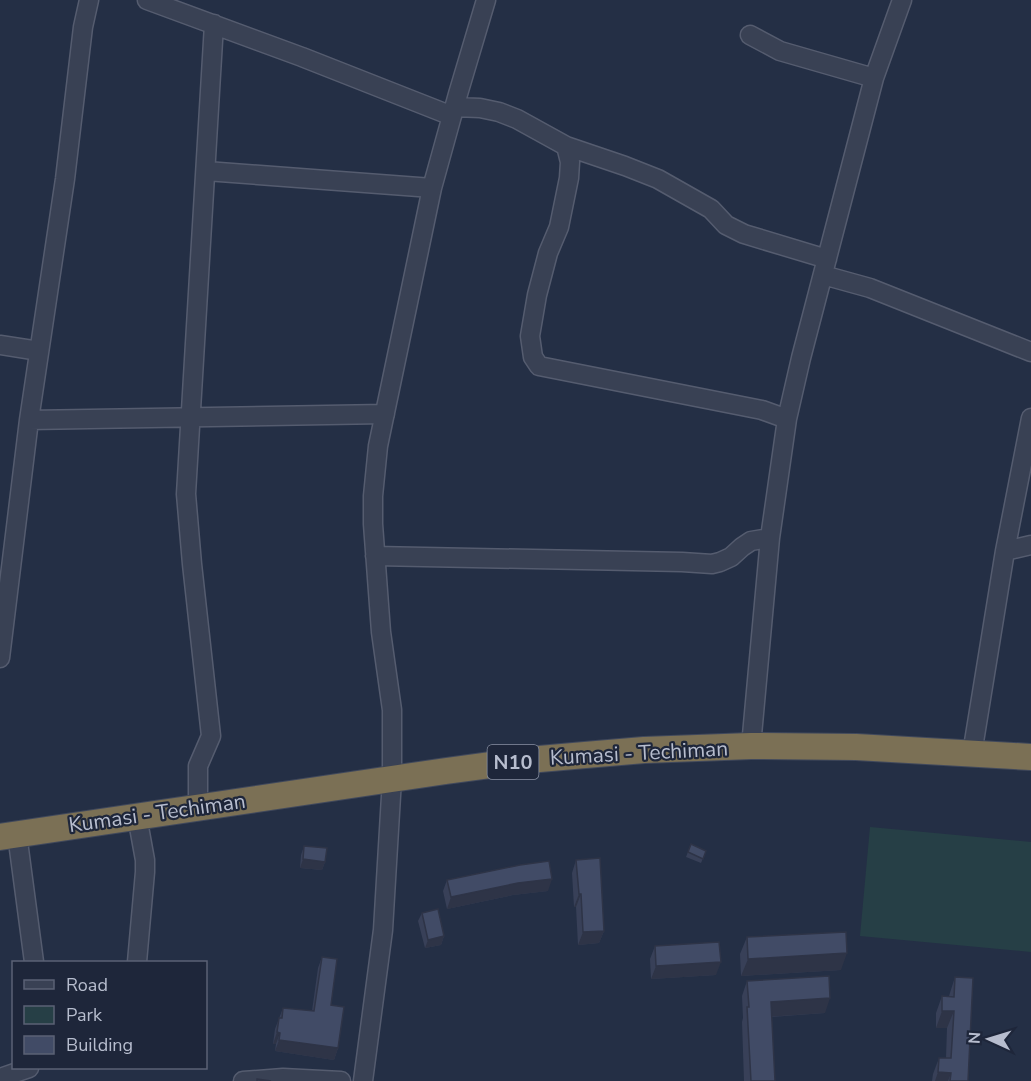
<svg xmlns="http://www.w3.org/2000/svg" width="1031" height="1081" viewBox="0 0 1031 1081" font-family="'Nunito Sans',sans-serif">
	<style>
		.green { fill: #263f46 }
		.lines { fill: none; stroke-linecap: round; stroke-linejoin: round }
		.minor-casing { stroke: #555c6f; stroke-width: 21 }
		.highway-casing { stroke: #41495c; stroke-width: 28 }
		.minor { stroke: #394154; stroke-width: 18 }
		.highway { stroke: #7b7055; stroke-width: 26 }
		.wall { fill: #384058 }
		.shaded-wall { fill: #2e3447 }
		.building { fill: #414b66; stroke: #2e3447; stroke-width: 1.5 }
		.labels { text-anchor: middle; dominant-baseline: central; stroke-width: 4.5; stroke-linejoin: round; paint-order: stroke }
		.shield { fill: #1e263a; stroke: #8990a2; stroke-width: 1.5 }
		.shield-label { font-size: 20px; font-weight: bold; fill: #b7bdce }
		.street-label { font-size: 21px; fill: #b7bdce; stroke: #1e263a }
	</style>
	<rect width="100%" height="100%" fill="#242f45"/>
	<path class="green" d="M870,827L1031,842V952L860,936Z"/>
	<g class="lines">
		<g class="minor-casing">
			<path id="minor" d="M147,0L302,57L452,116
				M750,35L780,51L874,78
				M454,107L480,108L499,112L517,119L566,146L625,166L658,179L711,209L726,225L744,234L827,259
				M566,146L570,162L569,178L559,227L548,253L537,295L530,336L533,357L539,366L762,410L787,419
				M206,171L432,188
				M823,275L870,288L1031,352
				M0,345L39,351
				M29,420L385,414
				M1005,551L1031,545
				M375,556L682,562L712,564L720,562L731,557L742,547L751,541L770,538
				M0,658L29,420L65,179L83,27L89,0
				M751,746L770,538L787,419L801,358L874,78L902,0
				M972,754L1005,551L1031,418
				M198,807V766L211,736L192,564L186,494L214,24
				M17,834L34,962
				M137,962L145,872V860L137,816
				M0,1078L29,1068
				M243,1081L283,1078L341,1081
				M363,1081L383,930L392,779V710L381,632L373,524V496L378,446L432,188L458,94L486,0"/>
		</g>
		<g class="highway-casing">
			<path id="highway" d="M0,837L446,771L528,760L585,755L644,750L751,746L856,747L1031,757"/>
		</g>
		<use href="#minor" class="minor"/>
		<use href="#highway" class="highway"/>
	</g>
	<path class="wall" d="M691,844L706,851L701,863L686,857Z
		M304,846L325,862L322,870L300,868L301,855Z
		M576,860L604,931L599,943L578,945L576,907H574L572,873Z
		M447,880L548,891L513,895L447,909L443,891Z
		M422,913L444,936L441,945L425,948L418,921Z
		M747,937L841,970L741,976L740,954Z
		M655,946L716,975L651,979L650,959Z
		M322,957L338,1048L334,1060L275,1051L276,1044H273L275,1029L283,1008L312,1011L318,968Z
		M955,977L968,1081H932L933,1074L939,1058H946L947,1028H936V1013L942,996H949Z
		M747,981L825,1013L771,1017L775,1081H744L742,1022L743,1018L742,996Z"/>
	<path class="shaded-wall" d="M303,859L325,862L322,870L300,868Z
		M552,879L548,891L513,895L447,909L451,897L518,883Z
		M579,894H581L576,907H574Z
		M604,931L599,943L578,945L583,932Z
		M444,936L441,945L425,948L428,940Z
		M847,953L841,970L741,976L748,959Z
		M721,962L716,975L651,979L656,966Z
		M830,998L825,1013L765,1017L771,1002Z
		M942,1011H954L947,1028H936Z
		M277,1032L280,1033L276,1044H273Z
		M279,1040L338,1048L334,1060L275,1051Z
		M938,1072L951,1073L948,1081H935Z"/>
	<path class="building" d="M691,844L706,851L703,859L688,852Z
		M304,846L327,848L325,862L303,859Z
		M600,858L604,931L583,932L581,894H579L576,860Z
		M549,861L552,879L518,883L451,897L447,880L520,865Z
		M438,909L444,936L428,940L422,913Z
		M846,932L847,953L748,959L747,937Z
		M719,942L721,962L656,966L655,946Z
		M322,957L337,959L331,1005L344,1007L338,1048L279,1040L280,1033L277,1032L279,1018H282L283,1008L314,1011Z
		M829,976L830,998L771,1002L775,1081H751L747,1007H749L747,981Z
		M955,977L973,978L968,1081H950L951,1073L938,1072L939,1058H951L954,1011H942V996L954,997Z
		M257,1079L271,1081H257Z"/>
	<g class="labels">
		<rect class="shield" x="487.5" y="745" width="51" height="34" rx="4.5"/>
		<g class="shield-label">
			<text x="513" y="762">N10</text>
		</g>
		<g class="street-label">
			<text transform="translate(639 753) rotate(-3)">Kumasi - Techiman</text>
			<text transform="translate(157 813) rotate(-8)">Kumasi - Techiman</text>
		</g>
	</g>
	<rect x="12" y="961" width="195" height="108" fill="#1e263a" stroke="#5b6275" stroke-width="1.5"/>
	<rect x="24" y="980" width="30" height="9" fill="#394154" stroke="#5b6275" stroke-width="1.5"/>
	<text x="66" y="991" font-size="18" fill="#b7bdce">Road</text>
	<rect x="24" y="1006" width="30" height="18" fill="#263f46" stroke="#5b6275" stroke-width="1.5"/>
	<text x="66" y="1021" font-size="18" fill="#b7bdce">Park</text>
	<rect x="24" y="1036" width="30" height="18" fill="#414b66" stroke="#5b6275" stroke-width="1.5"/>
	<text x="66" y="1051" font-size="18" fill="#b7bdce">Building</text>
	<g transform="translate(989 1039) rotate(274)" stroke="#1e263a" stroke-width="4.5" paint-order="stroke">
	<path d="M0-4.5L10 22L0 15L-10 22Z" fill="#b7bdce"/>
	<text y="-9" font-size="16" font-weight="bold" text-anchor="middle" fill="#b7bdce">N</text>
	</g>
</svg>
